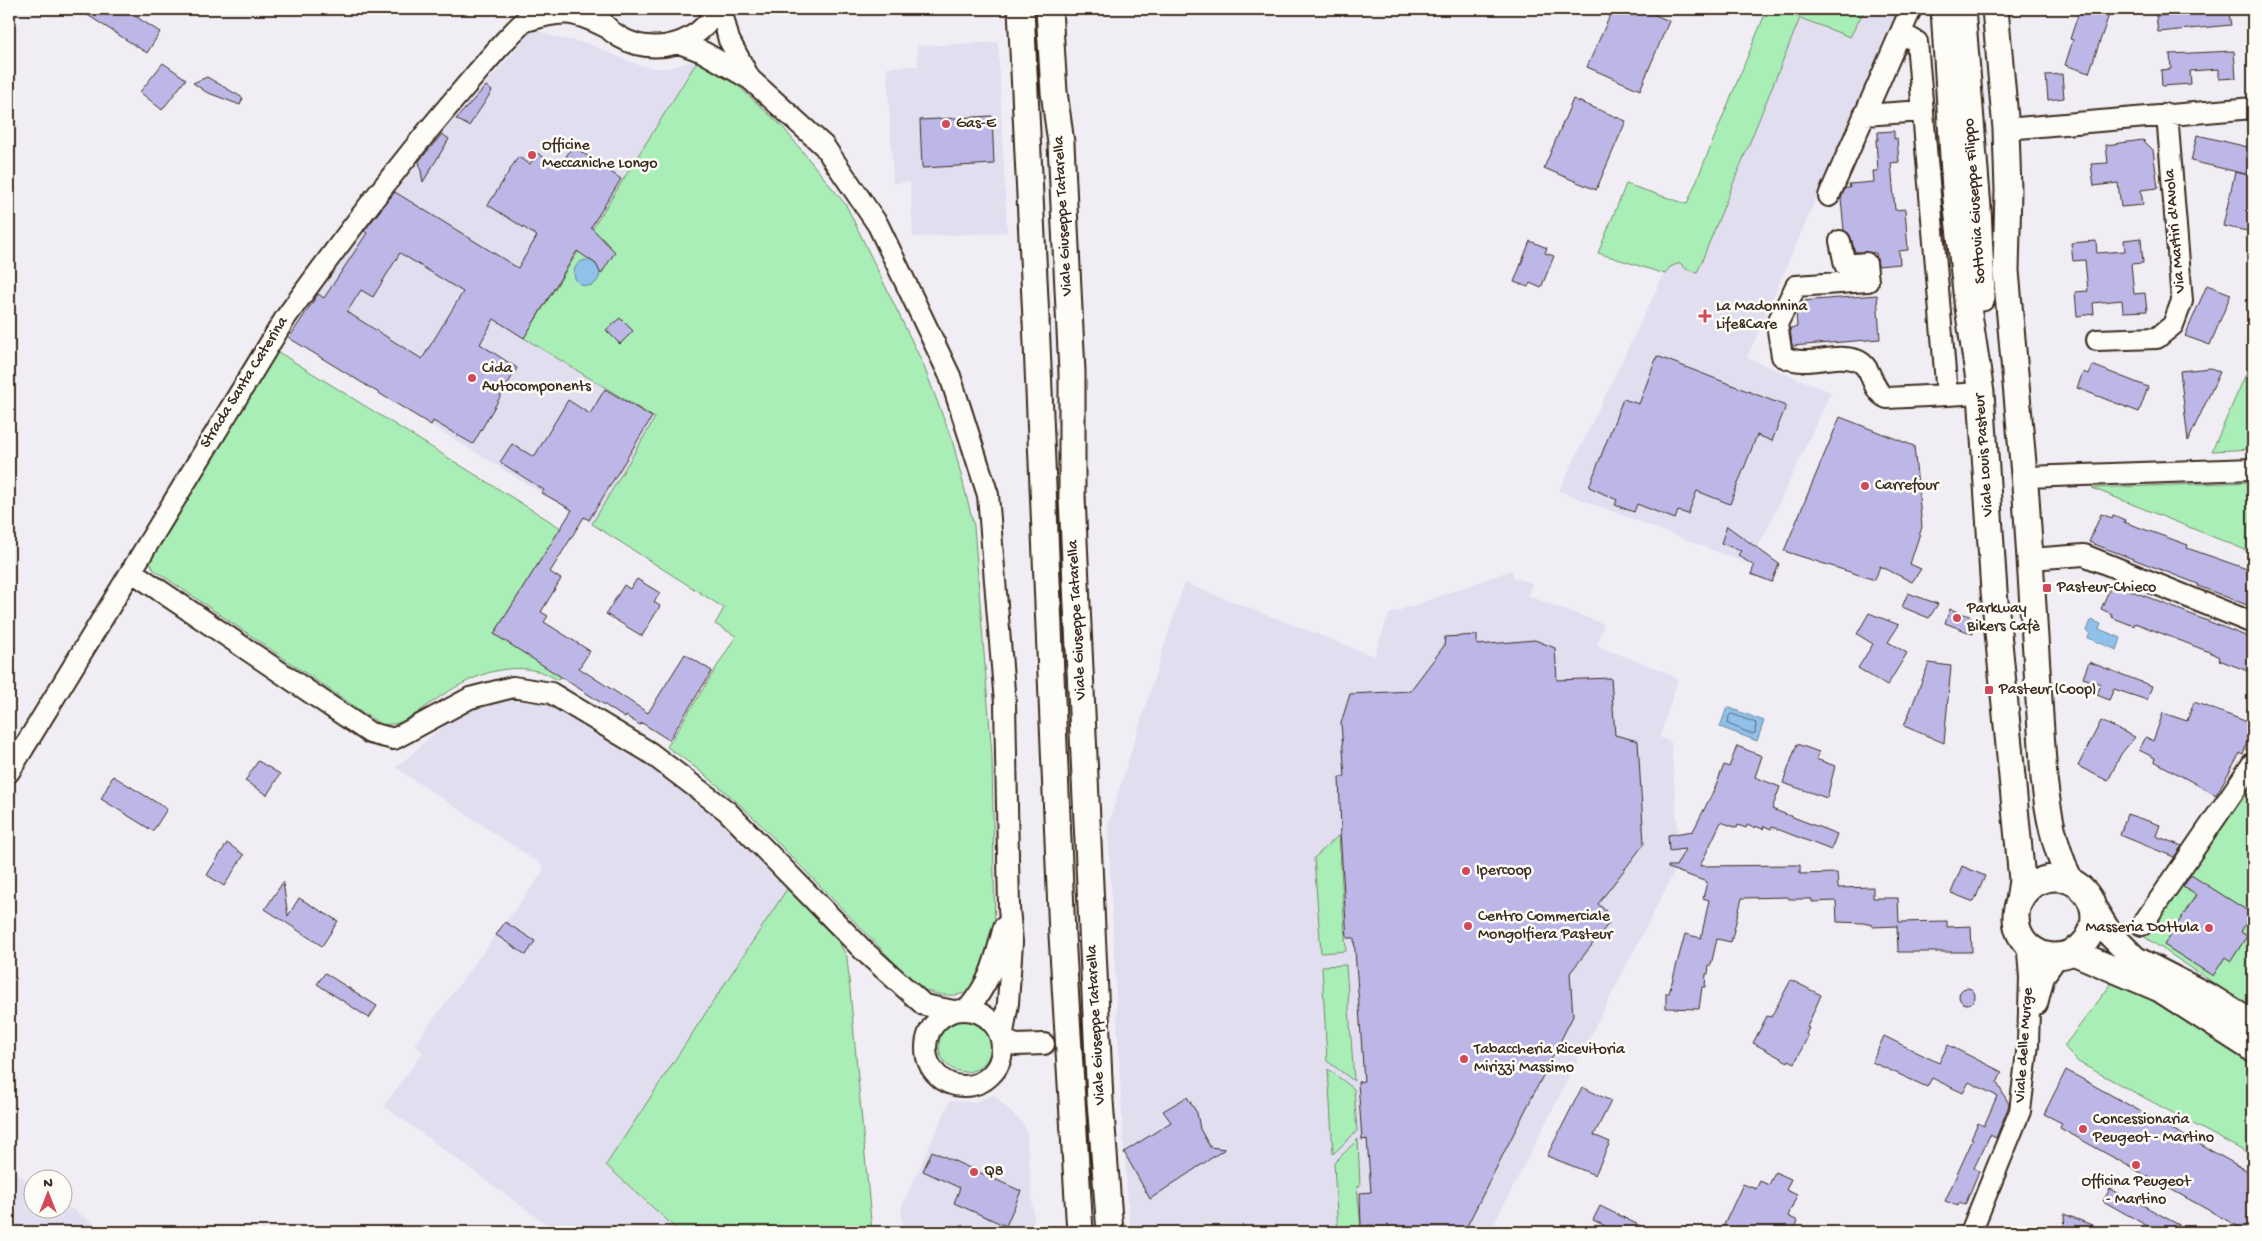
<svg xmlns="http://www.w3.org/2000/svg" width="2262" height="1241" viewBox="0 0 2262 1241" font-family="'Gochi Hand',sans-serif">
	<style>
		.built { fill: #e1def0 }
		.green { fill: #a9edb7; stroke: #728c6a }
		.water { fill: #8fc1eb; stroke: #6d8599 }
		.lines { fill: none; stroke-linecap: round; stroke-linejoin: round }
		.shore { stroke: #5d6670; stroke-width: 1 }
		.building { fill: #bdb7e8; stroke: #3b2a1e; fill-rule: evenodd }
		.minor-tunnel { stroke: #ccc7c9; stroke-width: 20; stroke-dasharray: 20 10; stroke-linecap: butt }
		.minor-casing { stroke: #3b2a1e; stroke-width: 24 }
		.major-casing { stroke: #3b2a1e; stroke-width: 29 }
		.minor { stroke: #fdfcf7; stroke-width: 20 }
		.major { stroke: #fdfcf7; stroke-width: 25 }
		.major-bridge-casing { stroke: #3b2a1e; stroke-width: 29; stroke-linecap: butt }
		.major-bridge { stroke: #fdfcf7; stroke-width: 25 }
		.poi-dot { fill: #d1495b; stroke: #fdfcf7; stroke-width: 2 }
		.labels { text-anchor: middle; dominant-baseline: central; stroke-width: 5; stroke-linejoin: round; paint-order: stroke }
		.poi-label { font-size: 16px; fill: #3b2a1e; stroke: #fdfcf7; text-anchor: start }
		.street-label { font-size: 16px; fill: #3b2a1e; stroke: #fdfcf7 }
	</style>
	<rect width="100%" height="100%" fill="#f0eef4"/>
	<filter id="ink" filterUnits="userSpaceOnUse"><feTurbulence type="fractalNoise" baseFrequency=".02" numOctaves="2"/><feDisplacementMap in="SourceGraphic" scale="10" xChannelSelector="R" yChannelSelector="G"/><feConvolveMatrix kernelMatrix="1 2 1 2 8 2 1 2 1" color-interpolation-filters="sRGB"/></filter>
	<g filter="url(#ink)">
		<path class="built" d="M1767,9H1898L1747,358L1831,392L1764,536L1746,563L1559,491L1664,274L1598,253L1626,184L1687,204Z
			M534,29L554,37L586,43L636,64L652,68H668L698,60L525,338L655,418L592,524L289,338L317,293L364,231L454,119Z
			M998,42L1007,232L913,237L910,182L893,183L887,67L918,66L917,46Z
			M1512,570L1514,577L1532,583L1528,596L1604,624L1597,646L1661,670L1678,679L1660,737L1671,742L1680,861L1490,1232H1130L1121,1101L1108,825L1184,583L1374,656L1389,614Z
			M506,696L533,699L549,705L675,783L712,814L787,889L606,1165L680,1232H557L384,1106L423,1052L414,1045L543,872L542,865L396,768L450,719L463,711Z
			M994,1095L1026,1127L1035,1232H903L901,1208L950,1101L974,1102Z
			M9,1168L32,1184V1208H62L63,1203L107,1232H9Z"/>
		<path class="green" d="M1767,9H1865L1850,37L1800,18L1697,273L1686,269L1680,263L1670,267L1665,274L1598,253L1626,184L1687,204Z
			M698,60L713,63L781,125L846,205L923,364L953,443L974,526L992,755L995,934L992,952L972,991C952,998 937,996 918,987L754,818C727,792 698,768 667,747L736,636L715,624L724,608L592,524L655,418L524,338Z
			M280,353L561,528L494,634L562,676L558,680C552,677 544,672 537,671C499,661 461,682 431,703C414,715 401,727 380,724L153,569L150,561L274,354Z
			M2253,358V449L2212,451Z
			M2253,482V553L2092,488Z
			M2253,785V1009L2143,936L2188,870Z
			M1339,835L1346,951L1321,953L1314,858Z
			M787,889L839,942L847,957L872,1232H680L606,1165Z
			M1346,965L1354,1081L1327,1061L1322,966Z
			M2112,983L2138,987L2253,1061V1156L2078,1062L2064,1046Z
			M939 1046a26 26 0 1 1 52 0a26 26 0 1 1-52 0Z
			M1328,1069L1354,1089L1357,1131L1333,1154Z
			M1358,1139L1360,1187L1357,1186L1361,1228H1365L1364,1232H1338L1334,1163Z"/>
		<path class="water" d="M574 273a13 13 0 1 1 26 0a13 13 0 1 1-26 0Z
			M2091,620L2101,624L2099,629L2121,638L2117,650L2088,638L2090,633L2087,631Z
			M1727,707L1764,721L1757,741L1720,727Z"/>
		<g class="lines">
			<path class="shore" d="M1732,714L1756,723L1755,733L1752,734L1728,724L1729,716Z"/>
		</g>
		<path class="building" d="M78,9H124L160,32L147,53Z
			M1613,9H1642L1669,21L1640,90L1587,67Z
			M2080,9H2111L2089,73L2065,65L2073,40L2070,39Z
			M2199,9H2228L2231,25L2158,32L2156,16L2199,13Z
			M2234,51L2236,78L2219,79V69L2190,71L2191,84L2162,86L2161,70L2171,69L2170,54Z
			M163,63L186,79L162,110L140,92Z
			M2062,74L2064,98L2048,100L2046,75Z
			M207,77L243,98L240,105L206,92L193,83Z
			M486,86L492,91L469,126L456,119Z
			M1573,99L1626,121L1596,190L1544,168Z
			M992,116L994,164L922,168L920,120Z
			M1894,131V139L1897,138L1899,162L1891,163L1895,210L1905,209L1908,250L1899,251L1900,264L1878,266L1876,253L1855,252L1851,238L1844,230L1841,199L1845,188H1850L1849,184L1874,182L1873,171H1878L1876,140H1878V132Z
			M442,134L449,139L423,182L419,161Z
			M2197,135L2252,148L2246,174L2191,161Z
			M2143,140L2153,150L2158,188L2141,190L2143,205L2121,207L2118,183L2094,186L2091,164L2108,163L2106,145Z
			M573,146L621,179L591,227L615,252L601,274L596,264L577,251L524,338L494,319L480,344L517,368L473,444L433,421L431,425L289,338L318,294L324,298L367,233L364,231L395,192L518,268L537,236L488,205L518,157L530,164L537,153L559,167ZM400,253L463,292L422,359L347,312L361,290L373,297Z
			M2235,172L2253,176V210L2247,231L2223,226Z
			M2141,238L2143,263L2131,264L2134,294L2145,293L2147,311L2123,312L2122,300L2093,303L2094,314L2077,316L2075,292L2088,291L2085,260L2073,261L2071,243L2096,241L2097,253L2125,251L2124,240Z
			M1530,241L1547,248L1545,253L1554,256L1541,288L1530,283L1528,287L1514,282Z
			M2207,285L2231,294L2210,345L2185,336Z
			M1877,295L1880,339L1792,346L1790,328L1797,327L1796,313L1802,301Z
			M620,318L633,331L620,344L606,330Z
			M1657,356L1786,406L1772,441L1757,435L1730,504L1697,491L1688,514L1678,511L1675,519L1637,504L1634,512L1615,505L1617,500L1589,487L1623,399L1639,404Z
			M2092,365L2148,387L2139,412L2077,388L2083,372L2088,374Z
			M2211,368L2220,372L2188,441L2180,371Z
			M605,389L652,417L589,520L584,517L550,572L561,579L541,612L548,616L544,622L590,651L579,668L648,713L685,654L712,671L669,740L642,723L640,725L626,716L625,718L494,634L572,510L542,493L544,490L500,462L512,444L534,457L568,400L590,414Z
			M1840,417L1914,446L1922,527L1910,564L1921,569L1912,582L1880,566L1875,580L1784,551Z
			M2101,514L2112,518L2113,515L2125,520L2124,522L2188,545L2187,548L2247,569L2246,571L2253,574V602L2249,600L2247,605L2198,586V584L2089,542Z
			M1727,526L1779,564L1772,582L1751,574L1754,566L1738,555L1741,551L1721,543Z
			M637,579L660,593L654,602L660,606L642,636L606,614L624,585L630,589Z
			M2112,583L2253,639V673L2219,660L2220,657L2212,653L2135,623L2134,626L2111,617L2112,614L2101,609Z
			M1908,593L1938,604L1929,618L1902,607Z
			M1950,609L1972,617L1973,634L1945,623Z
			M1869,613L1899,625L1888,642L1907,653L1887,686L1858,668L1873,644L1857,634Z
			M1477,635V645L1535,640L1555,648L1557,680L1611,678L1615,735L1638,741L1644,844L1598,904L1606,911L1601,918L1609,923L1570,973L1573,1016L1464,1232H1374L1373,1225L1361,1226L1360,1193L1371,1192L1367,1139L1362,1140L1358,1082L1364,1081L1357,977L1354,938H1347L1340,832L1341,831L1339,777H1345L1341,723L1350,694L1410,691L1444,646L1445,637Z
			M2089,662L2152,686L2147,700L2114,689L2109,700L2097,695L2101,684L2083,678Z
			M1929,663L1951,666L1944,743L1904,726Z
			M2194,702L2253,724L2243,754L2240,753L2216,795L2154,761L2155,758L2139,750L2146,737L2153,741L2163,713L2187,721Z
			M2101,721L2135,737L2121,754L2108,781L2078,766Z
			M1797,744L1819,752L1816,759L1835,766L1827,798L1783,783Z
			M1737,746L1762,756L1755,777L1780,787L1772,809L1837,834L1831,850L1772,827L1771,829L1764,826L1763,829L1755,826L1754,828L1747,825L1746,828L1738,825L1737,828L1721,822L1700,866L1800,865V874L1837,873L1838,888L1873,887V898H1898L1899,922L1947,921V927L1971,926L1972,952H1898L1897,926L1872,927V925L1863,923L1837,922L1836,901L1812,902V899H1789L1788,897L1742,898L1731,942L1717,939L1711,965H1709L1708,974H1706L1705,987H1702L1699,1009L1666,1008V993H1669L1685,934L1701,938L1709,900L1703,898L1707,882L1668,868V866H1676L1685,849L1669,851L1668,835L1693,831L1715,788L1724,765L1729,767Z
			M258,761L280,774L267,795L245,781Z
			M113,776L167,809L153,831L101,799Z
			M2127,814L2160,825L2156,836L2182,846L2174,857L2120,835Z
			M227,843L244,855L224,886L207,875Z
			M1962,866L1985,876L1974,902L1951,893Z
			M2191,875L2251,913L2241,932L2247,936L2231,961L2225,957L2213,976L2164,945L2196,895L2183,887Z
			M283,882L288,916L299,898L338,921L322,946L265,909Z
			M505,922L535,941L526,955L496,935Z
			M325,973L377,1006L369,1018L317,984Z
			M1791,980L1821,995L1807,1027L1809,1028L1806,1034L1808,1036L1795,1063L1789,1060L1788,1062L1753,1043L1767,1016L1771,1017Z
			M1959 996a8 8 0 1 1 16 0a8 8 0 1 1-16 0Z
			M1884,1036L1939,1063L1948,1045L2002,1072L1997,1083L2009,1104L2008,1108L1996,1138L1990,1135L1974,1168L1979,1171L1965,1205L1959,1203L1958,1206L1945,1201L1973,1139L1971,1138L1978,1123L1984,1126L1997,1096L1969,1082L1963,1093L1932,1078L1927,1087L1872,1062Z
			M2066,1070L2253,1174V1222L2248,1232L2060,1128L2062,1123L2044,1114Z
			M1582,1087L1611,1101L1594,1135L1610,1142L1595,1175L1547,1156Z
			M1187,1097L1197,1113L1200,1129L1210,1147L1225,1149L1150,1199L1124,1152L1171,1122L1163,1111Z
			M932,1151L1021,1191L1006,1226L954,1203L960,1188L923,1171Z
			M1775,1172L1791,1179L1786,1190L1797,1195L1788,1216L1798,1221L1793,1232H1734L1723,1227L1743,1184L1756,1189L1760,1181L1769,1185Z
			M2110,1189L2136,1204L2137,1202L2192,1232H2158L2103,1201Z
			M1600,1206L1653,1232H1618L1593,1220Z
			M2064,1214L2107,1231V1232H2065Z"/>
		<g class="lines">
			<path class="minor-tunnel" d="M1044,1044L1109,1040"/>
			<g class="minor-casing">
				<path id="minor" d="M594,9C619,60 692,58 717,9
					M721,9L729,40L750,79
					M526,21C562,10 572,10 606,27
					M1901,33L1917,42L1947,395L1981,393
					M679,43L703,52L750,79L824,146L878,225L950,376L988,495L1005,703L1009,908L1012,942L1008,1003L1002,1039L1016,1045L1044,1044
					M1864,115L1923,111
					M2006,129L2253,108
					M1829,196L1911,9
					M1840,241L1845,265L1866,263L1868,281L1796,286L1777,324L1782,356C1808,369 1832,352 1856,360C1874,366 1870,391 1887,398L1947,395
					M2097,340L2157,338L2173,325L2182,301L2167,114
					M2024,477L2253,469
					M2030,559L2084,555L2253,623
					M131,571L370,733L394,739L470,698L513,687L551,693L649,752L727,811L864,951L924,1005L954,1011
					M9,772L286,317C341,241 397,166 458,95C484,65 508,34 538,9
					M2142,925L2253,763
					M2037,1004L2044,976L2058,956
					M926 1048a38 38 0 1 1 76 0a38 38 0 1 1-76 0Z
					M967,1010C992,980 994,963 1004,927
					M1971,1232L2020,1111L2028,1044L2030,978L2028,952L2023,939"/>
			</g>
			<g class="major-casing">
				<path id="major" d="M1021,9L1036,320
					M1049,9L1054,92L1061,143L1072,372V497
					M1944,9L1955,189L1967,301L1981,393L1994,591L2022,880L2019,901
					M1962,9L1978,208L1982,298
					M1995,9L2006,129L2008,190L2006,271L2026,497L2044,778C2048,813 2054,847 2070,880
					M2016 917a39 39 0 1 1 78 0a39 39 0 1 1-78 0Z
					M2094,909L2109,933L2135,959L2211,998L2253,1024
					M2073,952L2160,989L2253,1049"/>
			</g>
			<use href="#minor" class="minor"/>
			<use href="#major" class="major"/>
			<g class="major-bridge-casing">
				<path id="major-bridge" d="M1036,320L1062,935L1080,1232
					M1072,497L1100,1101L1110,1232"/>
			</g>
			<use href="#major-bridge" class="major-bridge"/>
		</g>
	</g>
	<g class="poi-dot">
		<circle cx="946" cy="124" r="5"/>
		<circle cx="532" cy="155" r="5"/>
		<path d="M1702.5 308.5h5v5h5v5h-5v5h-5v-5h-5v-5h5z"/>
		<circle cx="472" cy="378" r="5"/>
		<circle cx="1865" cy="486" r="5"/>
		<rect x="2042" y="583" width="10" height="10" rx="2.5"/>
		<circle cx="1957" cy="618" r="5"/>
		<rect x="1984" y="685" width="10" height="10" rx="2.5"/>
		<circle cx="1466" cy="871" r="5"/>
		<circle cx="1468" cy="926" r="5"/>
		<circle cx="2209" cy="928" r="5"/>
		<circle cx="1464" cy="1059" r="5"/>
		<circle cx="2083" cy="1129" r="5"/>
		<circle cx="2136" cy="1165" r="5"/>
		<circle cx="974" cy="1172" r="5"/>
	</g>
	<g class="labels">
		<g class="poi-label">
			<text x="956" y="124">Gas-E</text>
			<text x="542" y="146">Officine<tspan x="542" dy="18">Meccaniche Longo</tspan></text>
			<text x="1716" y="307">La Madonnina<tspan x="1716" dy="18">Life&amp;Care</tspan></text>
			<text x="482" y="369">Cida<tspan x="482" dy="18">Autocomponents</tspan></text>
			<text x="1875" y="486">Carrefour</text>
			<text x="2057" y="588">Pasteur-Chieco</text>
			<text x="1967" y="609">Parkway<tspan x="1967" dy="18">Bikers Cafè</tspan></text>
			<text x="1999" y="690">Pasteur (Coop)</text>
			<text x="1476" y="871">Ipercoop</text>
			<text x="1478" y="917">Centro Commerciale<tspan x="1478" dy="18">Mongolfiera Pasteur</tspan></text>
			<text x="2199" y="928" text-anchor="end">Masseria Dottula</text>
			<text x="1474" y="1050">Tabaccheria Ricevitoria<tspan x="1474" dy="18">Mirizzi Massimo</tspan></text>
			<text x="2093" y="1120">Concessionaria<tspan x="2093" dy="18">Peugeot - Martino</tspan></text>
			<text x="984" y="1172">Q8</text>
			<text x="2136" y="1182" text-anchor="middle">Officina Peugeot<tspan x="2136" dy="18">- Martino</tspan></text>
		</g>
		<g class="street-label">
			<text transform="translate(1976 201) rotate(-94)">Sottovia Giuseppe Filippo</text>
			<text transform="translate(1064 216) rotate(-93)">Viale Giuseppe Tatarella</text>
			<text transform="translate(2176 231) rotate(-95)">Via Martiri d'Avola</text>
			<text transform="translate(245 383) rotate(-58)">Strada Santa Caterina</text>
			<text transform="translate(1985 455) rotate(-94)">Viale Louis Pasteur</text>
			<text transform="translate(1078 620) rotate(-93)">Viale Giuseppe Tatarella</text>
			<text transform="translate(1097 1025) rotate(-93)">Viale Giuseppe Tatarella</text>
			<text transform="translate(2025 1045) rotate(-86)">Viale delle Murge</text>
		</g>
	</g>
	<rect width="2262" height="1241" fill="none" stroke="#fdfcf7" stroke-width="30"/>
	<rect x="15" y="15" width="2232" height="1211" fill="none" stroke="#3b2a1e" stroke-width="2" filter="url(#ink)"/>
	<g transform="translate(48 1194)"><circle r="24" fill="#fdfcf7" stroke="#afa8a0"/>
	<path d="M0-4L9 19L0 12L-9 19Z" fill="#d1495b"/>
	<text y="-8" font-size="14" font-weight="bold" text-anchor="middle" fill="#3b2a1e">N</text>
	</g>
</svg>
